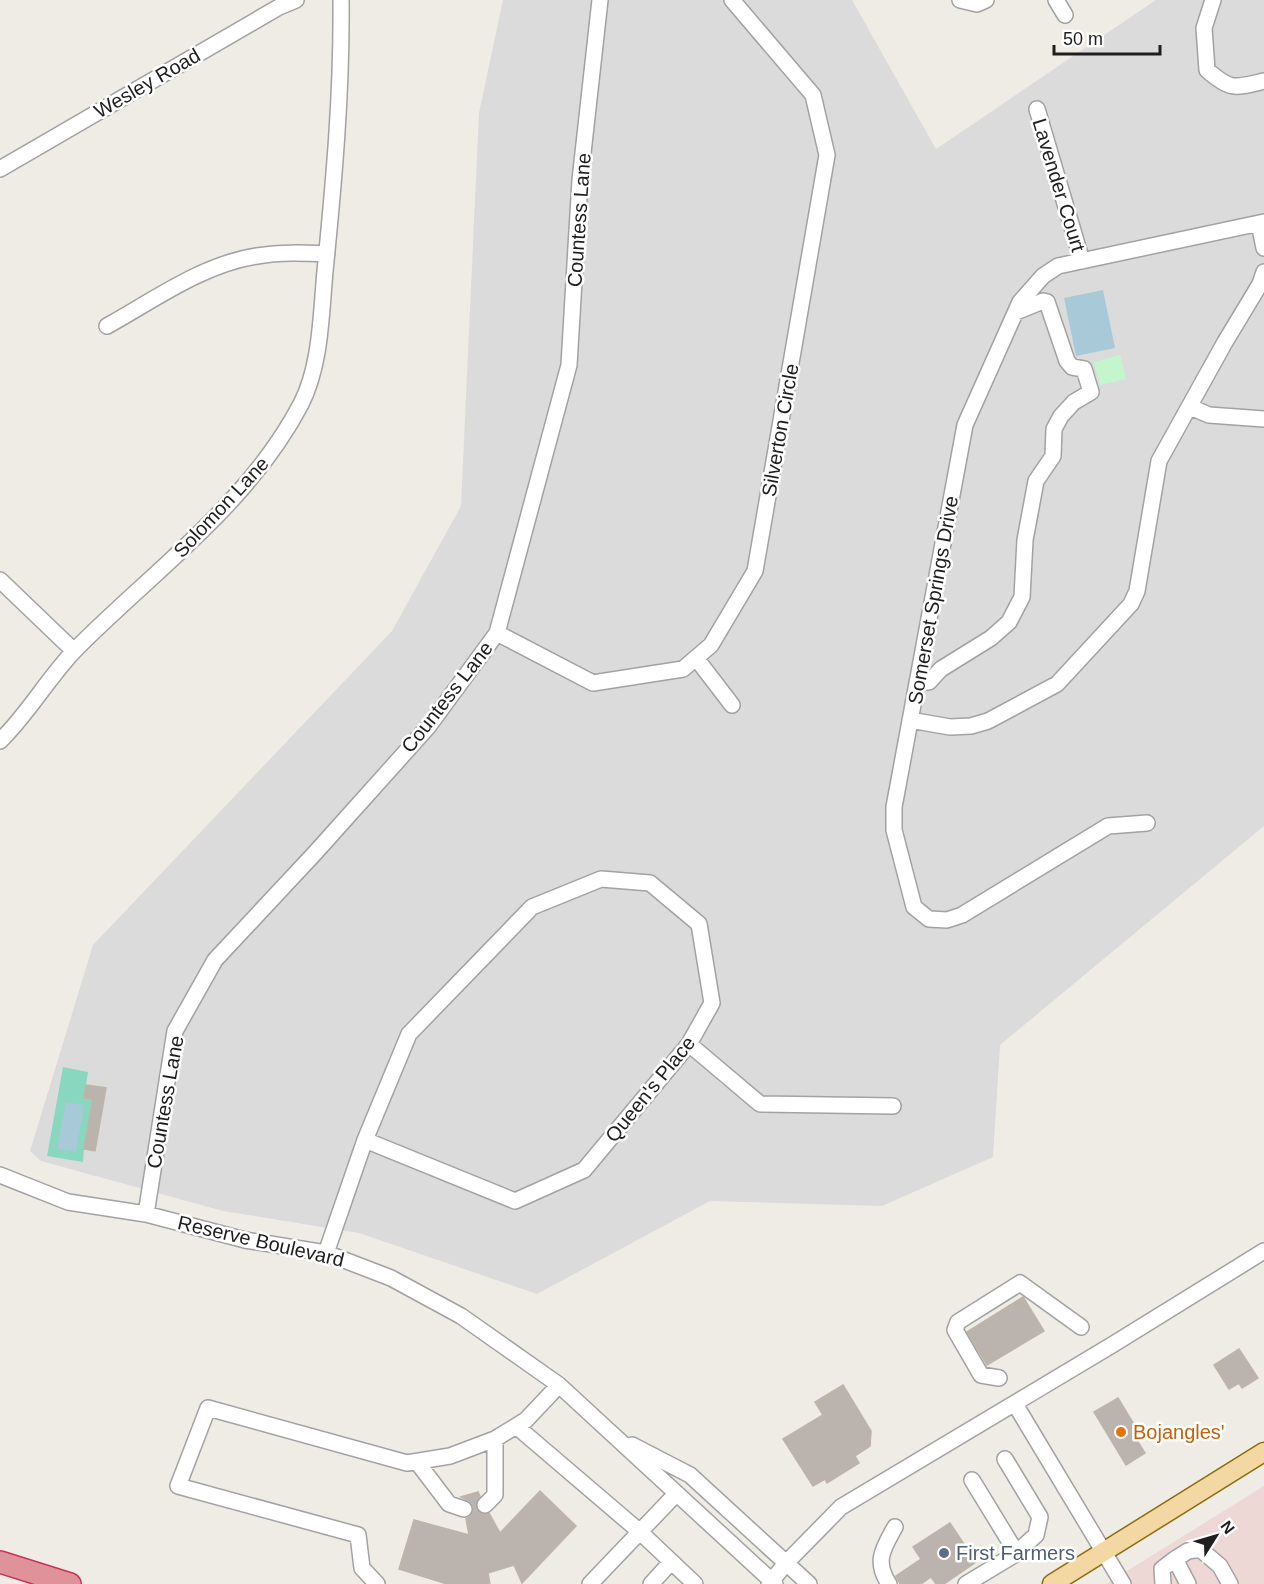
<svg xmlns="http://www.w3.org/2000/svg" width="1264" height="1584" viewBox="0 0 1264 1584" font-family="Arial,sans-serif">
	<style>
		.residential { fill: #dcdbdb }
		.commercial { fill: #eed8d5 }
		.park { fill: #c5f5cd }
		.pitch { fill: #89d7bf }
		.water { fill: #a8c9d8 }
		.building { fill: #bbb4ae; stroke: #beb4a8; stroke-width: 1.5 }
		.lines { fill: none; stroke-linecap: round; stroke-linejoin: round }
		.minor-casing { stroke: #a2a2a2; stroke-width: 18 }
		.major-casing { stroke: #8c6c0c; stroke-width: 21 }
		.highway-casing { stroke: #cb325a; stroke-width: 24 }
		.minor { stroke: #fff; stroke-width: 15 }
		.major { stroke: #f4d8a3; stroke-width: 18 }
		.highway { stroke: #df929a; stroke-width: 21 }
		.food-dot { fill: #e8710a; stroke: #fff; stroke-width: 2 }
		.service-dot { fill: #5c6f8a; stroke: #fff; stroke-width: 2 }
		.labels { text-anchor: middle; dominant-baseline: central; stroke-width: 5; stroke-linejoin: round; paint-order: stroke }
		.street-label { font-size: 20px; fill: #1e1e1e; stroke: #fff }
		.food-label { font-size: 20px; fill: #c56008; stroke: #fff; text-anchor: start }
		.service-label { font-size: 20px; fill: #4e5e75; stroke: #fff; text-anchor: start }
	</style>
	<rect width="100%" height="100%" fill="#eeece5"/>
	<path class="residential" d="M503,0H852L936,149L1156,0H1264V826L1000,1045L993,1157L882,1206L710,1201L537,1294L359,1233L223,1211L41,1161L30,1151L93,945L392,631L461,506L479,113Z"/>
	<path class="commercial" d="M1264,1486V1584H1106Z"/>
	<path class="park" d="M1120,355L1126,379L1100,385L1094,362Z"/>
	<path class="pitch" d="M63,1067L88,1072L86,1085L106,1088L95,1151L84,1149L83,1162L47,1156Z"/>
	<path class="water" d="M1103,290L1115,348L1076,356L1064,298Z
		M66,1102L84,1105L76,1152L57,1149Z"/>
	<path class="building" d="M86,1085L106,1088L95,1151L84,1149L93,1099L84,1098Z
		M1023,1297L1044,1331L987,1365L967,1332Z
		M1239,1349L1258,1378L1242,1388L1239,1383L1229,1389L1214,1365Z
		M843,1385L871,1431L870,1446L855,1456L859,1463L827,1483L825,1479L813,1486L783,1439L823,1415L815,1402Z
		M1118,1398L1138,1431L1133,1434L1145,1453L1126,1465L1094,1412Z
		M540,1491L576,1526L522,1583L514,1565L488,1573L490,1584H447L399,1569L414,1520L469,1535L466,1519L471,1516L474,1508L471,1502L461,1497L478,1492L480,1496L476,1508L482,1514L489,1513L500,1533Z
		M950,1523L976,1562L944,1584H936L931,1577L921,1584H900L896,1576L921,1559L913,1547Z"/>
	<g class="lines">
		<g class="minor-casing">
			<path id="minor" d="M960,0L977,4L986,0
				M1056,0L1065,15
				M1213,0L1204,28L1207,70C1231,91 1235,88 1264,81
				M1037,109L1082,261
				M0,169L279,7L296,0
				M1259,223L1264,248
				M107,326C154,300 203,264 257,256C281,252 304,253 327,254
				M1190,407L1209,415L1264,419
				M0,580L74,651
				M497,633L593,683L683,669L711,645L755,571L827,155L813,95L732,0
				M696,658L732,705
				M917,682H929L941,669L991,638L1009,622L1022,597L1025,540L1036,481L1053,456L1054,429L1061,416L1074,402L1091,392L1084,369L1072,367L1067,361L1047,302L1043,301L1016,312
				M910,720L950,727L971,726L988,721L1057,684L1131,604L1137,591L1159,461L1225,342L1260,284L1264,272
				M0,741C28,714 48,678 75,650C153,571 248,505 301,404C321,365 321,314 325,271C334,181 342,91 341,0
				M1147,823L1108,826L962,915L947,920L929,919L914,907L894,830V807L965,425L1020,302L1043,276L1058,266L1264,222
				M689,1044L760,1104L893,1106
				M0,1175L68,1202L146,1214L245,1240L326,1253L391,1278L461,1316L559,1385L775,1584
				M146,1214L175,1031L215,960L315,853L428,727L497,633L569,365L580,180L600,0
				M326,1253L365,1140L409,1034L532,907L601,879L650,883L699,924L712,1003L689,1044L584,1170L515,1201L365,1140
				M999,1378L981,1375L955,1330L958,1322L1020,1283L1081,1327
				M1015,1404L1123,1584
				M516,1426L639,1531L695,1584
				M632,1445L690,1475L809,1584
				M417,1462L449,1504L464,1509
				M972,1480L1016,1552
				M485,1505L495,1495V1439
				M377,1584L362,1568L358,1535L178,1486L208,1408L407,1463L450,1456L495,1439L526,1420L559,1385
				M590,1584L675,1495
				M651,1584L671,1562
				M769,1584L787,1562L841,1507L1112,1345L1264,1251
				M889,1584C874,1561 883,1549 895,1527
				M966,1584L1014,1555L1036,1535L1040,1517L1005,1459
				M1163,1584L1162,1569L1175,1559
				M1188,1584L1175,1559L1188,1551L1200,1549L1220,1566L1230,1584"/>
		</g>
		<g class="major-casing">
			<path id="major" d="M1052,1584L1264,1452"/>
		</g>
		<g class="highway-casing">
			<path id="highway" d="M0,1562L70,1584"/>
		</g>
		<use href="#minor" class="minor"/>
		<use href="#major" class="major"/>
		<use href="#highway" class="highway"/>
	</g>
	<circle class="food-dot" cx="1121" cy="1432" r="6"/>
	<circle class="service-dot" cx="944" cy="1553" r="6"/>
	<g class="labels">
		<g class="street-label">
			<text transform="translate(147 83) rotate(-30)">Wesley Road</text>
			<text transform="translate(1059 185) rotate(73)">Lavender Court</text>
			<text transform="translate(579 220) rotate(-86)">Countess Lane</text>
			<text transform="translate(780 430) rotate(-80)">Silverton Circle</text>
			<text transform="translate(221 507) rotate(-47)">Solomon Lane</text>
			<text transform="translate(933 600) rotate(-80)">Somerset Springs Drive</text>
			<text transform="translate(447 697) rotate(-52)">Countess Lane</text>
			<text transform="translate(650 1089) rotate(-51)">Queen's Place</text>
			<text transform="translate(165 1102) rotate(-80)">Countess Lane</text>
			<text transform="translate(261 1241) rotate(13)">Reserve Boulevard</text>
		</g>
		<g class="food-label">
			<text x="1133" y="1432">Bojangles'</text>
		</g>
		<g class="service-label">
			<text x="956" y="1553">First Farmers</text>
		</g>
	</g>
	<g transform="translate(1216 1536) rotate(53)" stroke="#ffffff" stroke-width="4.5" paint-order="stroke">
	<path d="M0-4.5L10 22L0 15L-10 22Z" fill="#1e1e1e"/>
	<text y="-9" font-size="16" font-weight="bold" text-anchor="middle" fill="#1e1e1e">N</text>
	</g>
	<path d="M1054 45v9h106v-9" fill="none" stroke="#1e1e1e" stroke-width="3"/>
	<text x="1063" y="45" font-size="18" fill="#1e1e1e" stroke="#ffffff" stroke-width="4.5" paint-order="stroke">50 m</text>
</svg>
